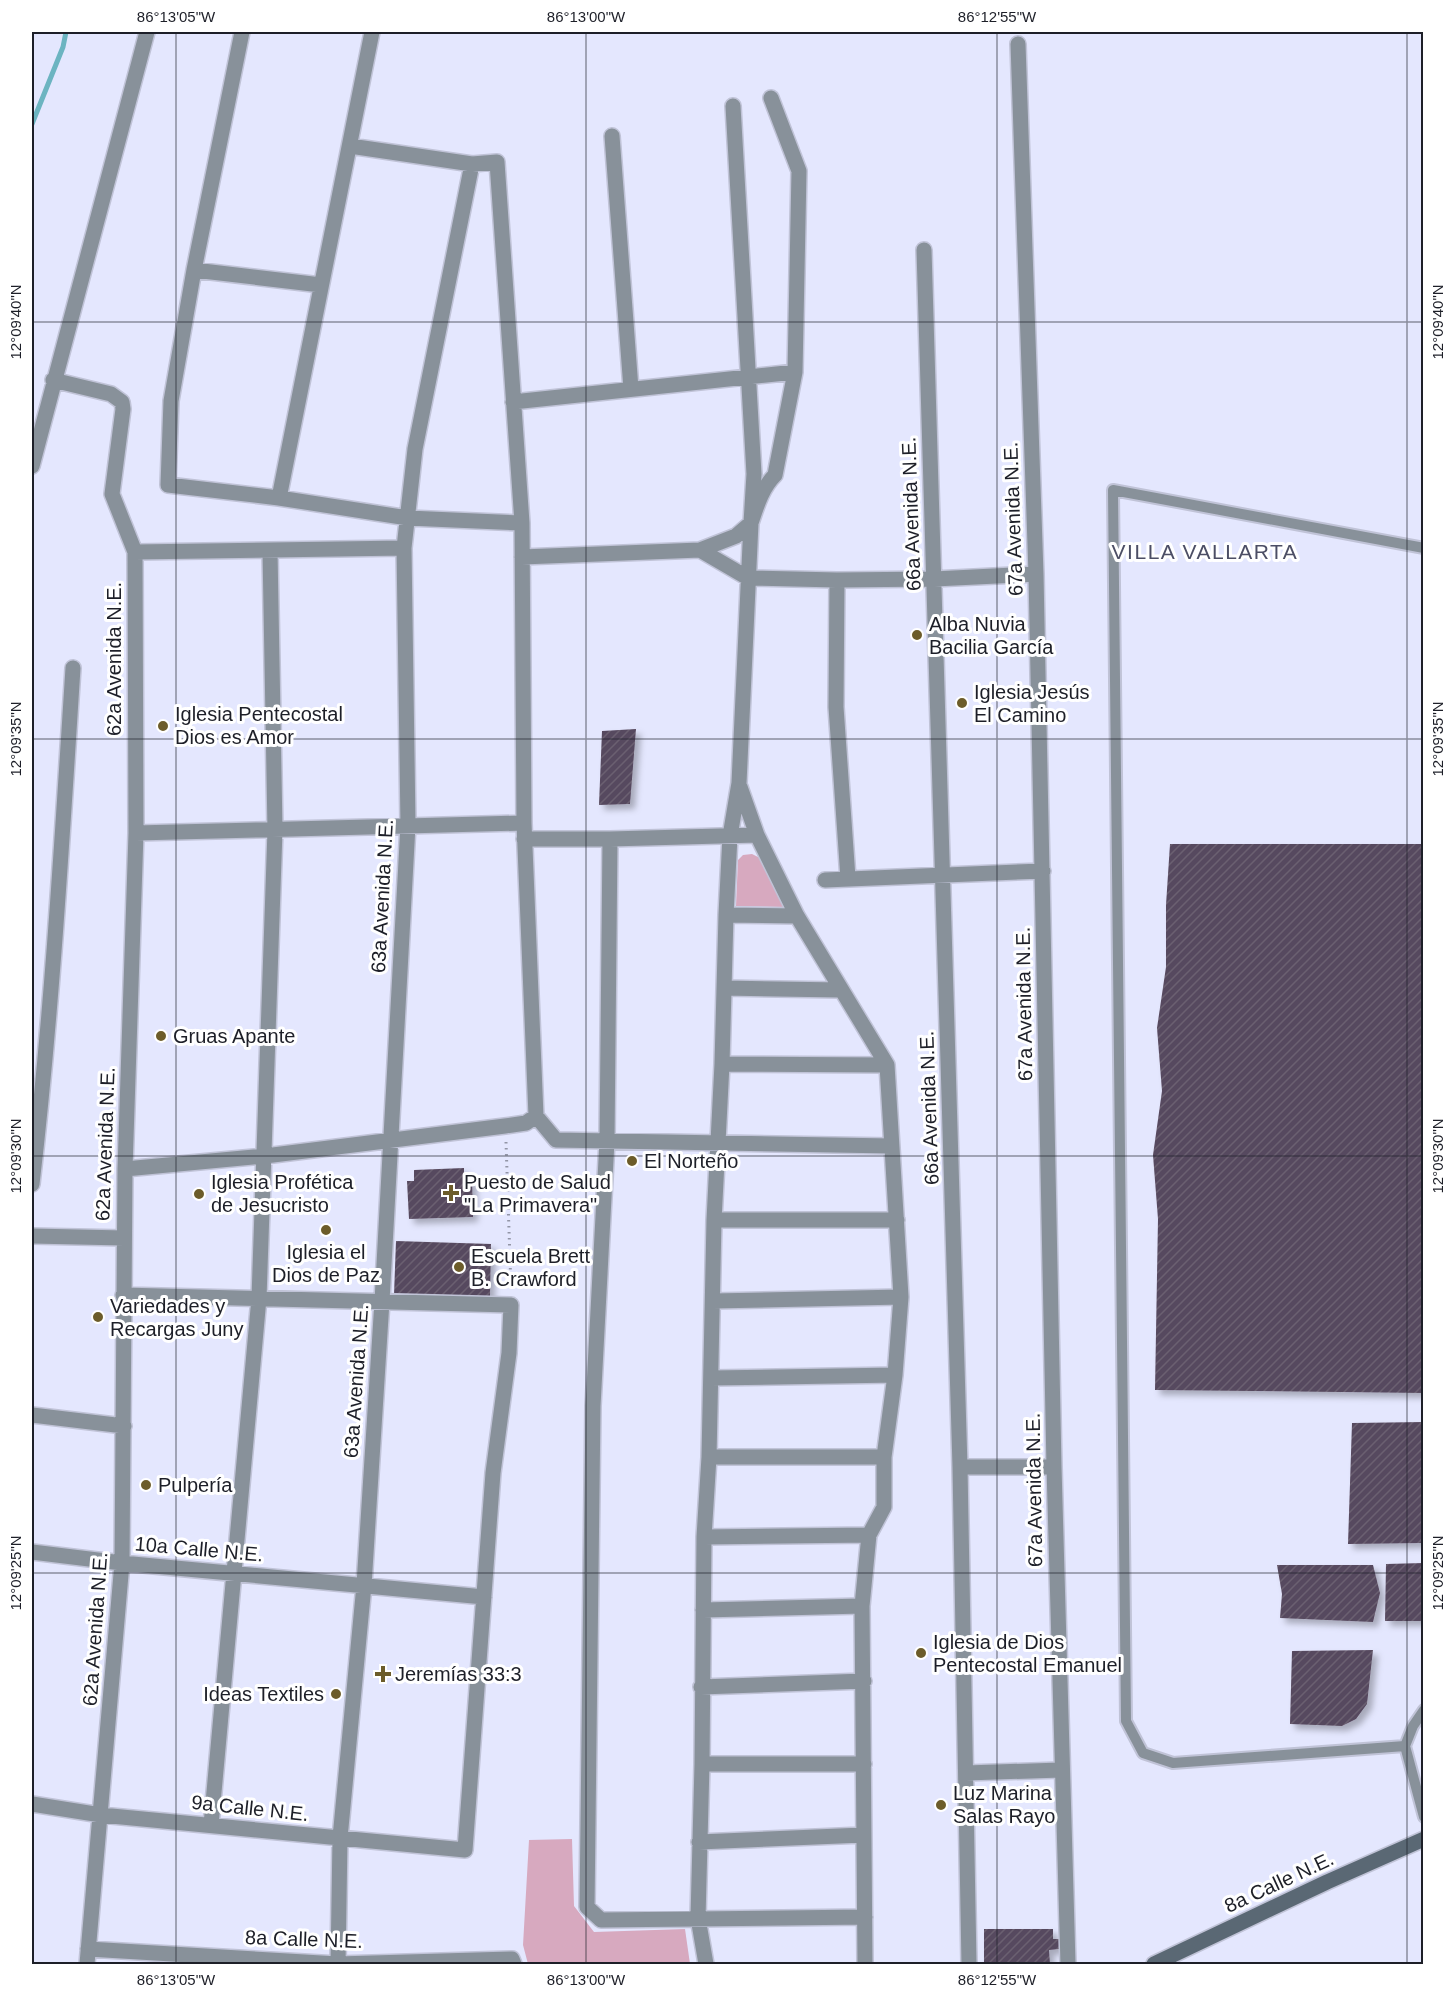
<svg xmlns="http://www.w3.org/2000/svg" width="1455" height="1996" viewBox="0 0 1455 1996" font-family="Arial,sans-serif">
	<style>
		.green { fill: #d7a9bf }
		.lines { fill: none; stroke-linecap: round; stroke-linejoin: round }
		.stream { stroke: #6cb4c1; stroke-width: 5 }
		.building { fill: url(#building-hatch); filter: url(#shadow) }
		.lane-casing { stroke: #c0c3d7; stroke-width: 14 }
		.street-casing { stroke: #c0c3d7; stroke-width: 18 }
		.secondary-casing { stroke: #c0c3d7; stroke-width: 18 }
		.path { stroke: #9295a6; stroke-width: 3; stroke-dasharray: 1.5 4.5; stroke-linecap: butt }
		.lane { stroke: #88919a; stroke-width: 10 }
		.street { stroke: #88919a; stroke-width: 15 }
		.secondary { stroke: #5a6874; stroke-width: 15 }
		.ticks { fill: none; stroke: #1d1f28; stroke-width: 1.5; stroke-opacity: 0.45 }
		.poi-dot { fill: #6c5c2a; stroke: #fff; stroke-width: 2 }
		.labels { text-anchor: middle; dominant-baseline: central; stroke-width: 6; stroke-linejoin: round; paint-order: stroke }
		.street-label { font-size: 20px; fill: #1d1f28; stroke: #fff }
		.poi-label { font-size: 20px; fill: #1d1f28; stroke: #fff; text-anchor: start }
		.neighbourhood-label { font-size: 21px; letter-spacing: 1.5px; fill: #4c4e65; stroke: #fff }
		.neatline { fill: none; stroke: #1d1f28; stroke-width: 2 }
		.ticks-label { font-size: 15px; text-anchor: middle; fill: #1d1f28 }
	</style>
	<defs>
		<pattern id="building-hatch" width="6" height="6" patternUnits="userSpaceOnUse" patternTransform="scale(1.5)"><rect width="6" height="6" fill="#57495e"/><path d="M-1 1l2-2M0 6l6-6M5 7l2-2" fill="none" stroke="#6b6071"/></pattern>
		<filter id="shadow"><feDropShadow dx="5" dy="5" stdDeviation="3" flood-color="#0004"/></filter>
	</defs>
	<rect width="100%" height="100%" fill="#e4e7fe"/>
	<path class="green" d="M752,854L760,858L785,907L736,906L738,860L743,855Z
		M572,1839L574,1906L594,1932L685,1929L690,1964H528L523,1945L529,1840Z"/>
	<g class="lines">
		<path class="stream" d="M32,124L63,47L66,32"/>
	</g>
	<path class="building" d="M636,729L630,804L599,805L602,731Z
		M1170,844H1424V1393L1155,1390L1158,1219L1153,1155L1162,1091L1157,1028L1166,967V905Z
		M464,1168V1177H472L473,1217L409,1219L407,1181H414V1170Z
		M396,1241L491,1244L490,1298L394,1295Z
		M1424,1422V1543L1348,1544L1352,1423Z
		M1424,1563V1621H1385L1386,1564Z
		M1277,1565H1373L1380,1593L1373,1622L1280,1618L1282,1594Z
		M1373,1650L1367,1704L1356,1719L1342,1726L1290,1724L1292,1651Z
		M984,1929H1053V1939H1059V1949L1049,1950L1050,1964H984Z"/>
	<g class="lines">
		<g class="lane-casing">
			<path id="lane" d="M1424,1710L1413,1726L1405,1746L1424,1817
				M1405,1746L1173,1763L1143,1753L1126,1721L1113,490L1424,548"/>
		</g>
		<g class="street-casing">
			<path id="street" d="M242,32L194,270L171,401L168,485L279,498L408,518L522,523
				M1018,44L1036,574L1054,1467L1068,1964
				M612,136L631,389
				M924,250L960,1467L969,1964
				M194,270L321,285
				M53,380L111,394L122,402L123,409L112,494L135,552L136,833L125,1169L122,1563L87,1964
				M513,402L795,372
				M32,466L147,32
				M279,498L372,32
				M700,550L736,536L751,523L754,474L733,106
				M135,552L404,548
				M522,557L700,550L748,578L837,580L934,579L1036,574
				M837,580L836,707L848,878
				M740,787L757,835
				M136,833L524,823
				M524,839H610L757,835L797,916L887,1065L901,1297L895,1375L884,1457V1507L869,1535L862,1606L865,1964
				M610,839L607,1141L593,1406L587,1907L601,1920L865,1917
				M825,880L1043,871
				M726,915L797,916
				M724,988L840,990
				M722,1064L887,1065
				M536,1116L556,1140L891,1146
				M125,1169L265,1156L505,1126L526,1123L536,1116L524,823L522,523L497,162L472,164L350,146
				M32,1184C52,1013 62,840 73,668
				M714,1220H897
				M32,1236L124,1238
				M713,1301L901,1297
				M711,1378L895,1375
				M32,1415L124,1426
				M709,1457H884
				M960,1467H1054
				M704,1537L869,1535
				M32,1552L122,1563L484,1597
				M703,1610L862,1606
				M701,1687L864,1681
				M702,1764H864
				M966,1773L1061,1770
				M32,1804L101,1815L465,1850L493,1473L509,1353L511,1305L123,1295
				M211,1825L259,1298L275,830L270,551
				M699,1842L863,1835
				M88,1949L338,1964L512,1959L514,1964
				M338,1964L340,1838L364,1585L382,1301L408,825L404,548L415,449L472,164
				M706,1964L698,1918L702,1764L704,1537L709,1457L714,1220L722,1064L726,915L730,836L739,783L751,523C757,505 762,488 775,475L795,372L799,171L771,98"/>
		</g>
		<g class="secondary-casing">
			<path id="secondary" d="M1154,1964L1327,1882L1424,1839"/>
		</g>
		<path class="path" d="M506,1142L511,1289"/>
		<use href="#lane" class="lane"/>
		<use href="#street" class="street"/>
		<use href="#secondary" class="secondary"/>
	</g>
	<path class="ticks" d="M176,32V1964M586,32V1964M997,32V1964M1407,32V1964M32,322H1424M32,739H1424M32,1156H1424M32,1573H1424"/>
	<g class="poi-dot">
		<circle cx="917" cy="635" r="6"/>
		<circle cx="962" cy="703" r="6"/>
		<circle cx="163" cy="726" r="6"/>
		<circle cx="161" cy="1036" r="6"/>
		<circle cx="632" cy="1161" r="6"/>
		<path d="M448 1184h6v6h6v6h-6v6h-6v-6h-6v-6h6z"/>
		<circle cx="199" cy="1194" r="6"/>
		<circle cx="326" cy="1230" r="6"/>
		<circle cx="459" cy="1267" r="6"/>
		<circle cx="98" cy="1317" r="6"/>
		<circle cx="146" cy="1485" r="6"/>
		<circle cx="921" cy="1653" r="6"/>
		<path d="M380 1665h6v6h6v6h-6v6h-6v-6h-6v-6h6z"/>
		<circle cx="336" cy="1694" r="6"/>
		<circle cx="941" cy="1805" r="6"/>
	</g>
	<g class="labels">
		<g class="street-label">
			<text transform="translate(911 514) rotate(-92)">66a Avenida N.E.</text>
			<text transform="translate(1013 519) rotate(-92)">67a Avenida N.E.</text>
			<text transform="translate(114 659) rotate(-90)">62a Avenida N.E.</text>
			<text transform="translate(382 896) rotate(-87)">63a Avenida N.E.</text>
			<text transform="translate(1024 1004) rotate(-91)">67a Avenida N.E.</text>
			<text transform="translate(929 1108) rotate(-92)">66a Avenida N.E.</text>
			<text transform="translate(105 1144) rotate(-88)">62a Avenida N.E.</text>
			<text transform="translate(356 1381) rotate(-86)">63a Avenida N.E.</text>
			<text transform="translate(1034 1490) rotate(-91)">67a Avenida N.E.</text>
			<text transform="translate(199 1549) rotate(5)">10a Calle N.E.</text>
			<text transform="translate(95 1629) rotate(-86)">62a Avenida N.E.</text>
			<text transform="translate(250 1808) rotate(6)">9a Calle N.E.</text>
			<text transform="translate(1279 1882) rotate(-25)">8a Calle N.E.</text>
			<text transform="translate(304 1939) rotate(2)">8a Calle N.E.</text>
		</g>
		<g class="poi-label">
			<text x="929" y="624">Alba Nuvia<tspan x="929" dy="23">Bacilia García</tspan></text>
			<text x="974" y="692">Iglesia Jesús<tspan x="974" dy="23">El Camino</tspan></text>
			<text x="175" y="714">Iglesia Pentecostal<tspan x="175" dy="23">Dios es Amor</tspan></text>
			<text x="173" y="1036">Gruas Apante</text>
			<text x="644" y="1161">El Norteño</text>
			<text x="211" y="1182">Iglesia Profética<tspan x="211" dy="23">de Jesucristo</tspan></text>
			<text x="464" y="1182">Puesto de Salud<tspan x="464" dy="23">"La Primavera"</tspan></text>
			<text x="326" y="1252" text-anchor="middle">Iglesia el<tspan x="326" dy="23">Dios de Paz</tspan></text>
			<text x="471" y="1256">Escuela Brett<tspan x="471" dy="23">B. Crawford</tspan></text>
			<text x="110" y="1306">Variedades y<tspan x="110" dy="23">Recargas Juny</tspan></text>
			<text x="158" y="1485">Pulpería</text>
			<text x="933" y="1642">Iglesia de Dios<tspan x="933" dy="23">Pentecostal Emanuel</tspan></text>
			<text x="395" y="1674">Jeremías 33:3</text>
			<text x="324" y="1694" text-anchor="end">Ideas Textiles</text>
			<text x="953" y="1793">Luz Marina<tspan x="953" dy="23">Salas Rayo</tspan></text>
		</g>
		<g class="neighbourhood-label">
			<text x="1205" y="551">VILLA VALLARTA</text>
		</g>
	</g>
	<rect width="1455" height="1996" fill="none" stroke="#ffffff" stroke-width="66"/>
	<rect x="33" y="33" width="1389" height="1930" class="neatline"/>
	<g class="ticks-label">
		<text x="176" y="22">86°13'05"W</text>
		<text x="586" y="22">86°13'00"W</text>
		<text x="997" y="22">86°12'55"W</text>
		<text transform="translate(16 322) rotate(-90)" y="5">12°09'40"N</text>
		<text transform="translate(1438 322) rotate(-90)" y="5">12°09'40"N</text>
		<text transform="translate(16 739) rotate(-90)" y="5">12°09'35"N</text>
		<text transform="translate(1438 739) rotate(-90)" y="5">12°09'35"N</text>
		<text transform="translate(16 1156) rotate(-90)" y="5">12°09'30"N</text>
		<text transform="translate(1438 1156) rotate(-90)" y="5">12°09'30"N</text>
		<text transform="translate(16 1573) rotate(-90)" y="5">12°09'25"N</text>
		<text transform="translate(1438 1573) rotate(-90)" y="5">12°09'25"N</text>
		<text x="176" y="1985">86°13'05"W</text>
		<text x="586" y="1985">86°13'00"W</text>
		<text x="997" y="1985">86°12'55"W</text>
	</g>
</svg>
